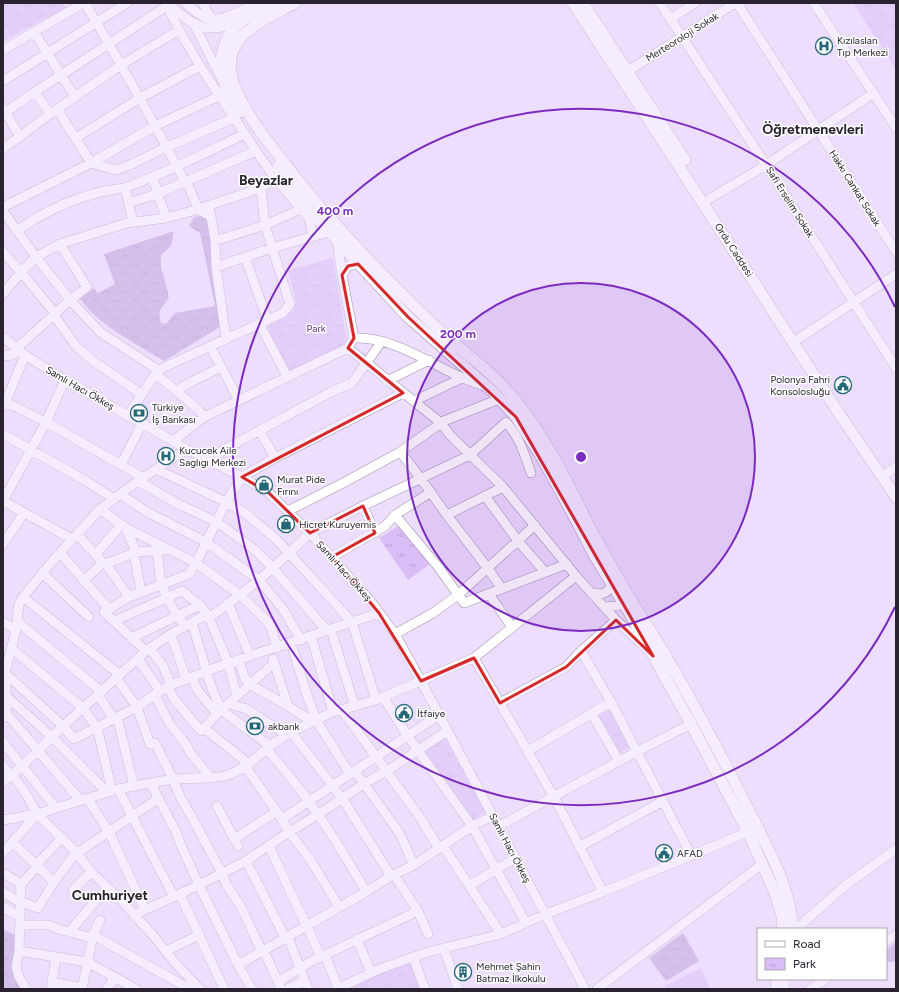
<svg xmlns="http://www.w3.org/2000/svg" width="899" height="992" viewBox="0 0 899 992" font-family="Figtree,sans-serif">
	<style>
		.forest { fill: url(#forest-crowns) }
		.park { fill: url(#park-tufts) }
		.pitch { fill: #dabdf6 }
		.lines { fill: none; stroke-linecap: round; stroke-linejoin: round }
		.minor-casing { stroke: #a192af; stroke-width: 10 }
		.major-casing { stroke: #a192af; stroke-width: 12 }
		.minor { stroke: #fff; stroke-width: 9 }
		.major { stroke: #fff; stroke-width: 11 }
		.marked { fill: none; stroke: #d62828; stroke-width: 3; stroke-linejoin: round }
		.ring { fill: none; stroke: #7b2cbf; stroke-width: 2 }
		.labels { text-anchor: middle; dominant-baseline: central; stroke-width: 3; stroke-linejoin: round; paint-order: stroke }
		.street-label { font-size: 10px; fill: #29232f; stroke: #fff }
		.poi-label { font-size: 10px; fill: #29232f; stroke: #fff; text-anchor: start }
		.park-label { font-size: 10px; fill: #5f397f; stroke: #fff }
		.district-label { font-size: 14px; font-weight: bold; fill: #29232f; stroke: #fff }
		.centre { fill: #7b2cbf; stroke: #fff; stroke-width: 2 }
		.ring-label { font-size: 12px; text-anchor: middle; font-weight: bold; fill: #7b2cbf; stroke: #fff; stroke-width: 3; stroke-linejoin: round; paint-order: stroke }
	</style>
	<defs>
		<pattern id="forest-crowns" width="20" height="18" patternUnits="userSpaceOnUse"><rect width="20" height="18" fill="#b89cd5"/><path d="M2 6a3 3 0 1 1 6 0M12 15a3 3 0 1 1 6 0" fill="none" stroke="#967fad"/></pattern>
		<pattern id="park-tufts" width="24" height="20" patternUnits="userSpaceOnUse"><rect width="24" height="20" fill="#dabdf6"/><path d="M3 7l-1-3M5 7V3M7 7l1-3M15 17l-1-3M17 17v-4M19 17l1-3" fill="none" stroke="#bba2d3"/></pattern>
	</defs>
	<rect width="100%" height="100%" fill="#eddefd"/>
	<path class="forest" d="M207,215L223,325L164,361C135,343 101,327 80,299L94,288L98,293L115,284L104,254L174,231L171,246L161,255V267L169,297L159,312L161,323L166,324L175,313L215,306L200,233L189,226L194,217Z
		M3,929L15,935L13,960L21,989H3Z
		M683,933L699,961L666,981L649,958Z
		M896,942V962H888L886,960V949Z"/>
	<path class="park" d="M3,3H63L66,8L3,41Z
		M853,3H896V70Z
		M333,258L347,340L341,347L289,371L266,328L293,311L296,303L288,270Z
		M400,525L430,564L408,580L379,538Z
		M612,708L632,746L618,754L598,715Z
		M445,737L486,811L472,821L424,751Z
		M413,960L423,989H344Z"/>
	<path class="pitch" d="M701,968L710,988L707,989H666L665,986Z"/>
	<g class="lines">
		<g class="minor-casing">
			<path id="minor" d="M85,3C120,62 153,121 185,182L189,187L198,209L210,216
				M166,3L179,30L200,66L245,134L256,151L275,178L309,218L313,236
				M167,3C180,13 195,29 213,28C223,28 232,24 241,21
				M186,3C192,9 199,15 206,18C219,24 245,9 256,3
				M203,3L211,19
				M660,3L766,165L896,368
				M737,3L896,252
				M814,3L896,128
				M670,19L695,3
				M194,24L220,76
				M34,32L75,97
				M3,50L83,3
				M628,71L735,3
				M3,81L127,3
				M35,92L50,114
				M3,108L20,137
				M57,109L91,163L116,170L132,164L167,147L234,118
				M3,114L35,92L167,6
				M76,138L140,98L200,66
				M3,149L50,114L121,65L179,30
				M153,178L166,218
				M125,188L133,222
				M709,199L766,165L874,93
				M128,203L157,194L256,151
				M3,207L91,163L155,126L219,96
				M3,211L36,257L70,300L100,332L158,370
				M210,211L215,241L216,267L226,338
				M17,231C43,212 74,198 105,191C114,189 123,189 132,185C171,171 208,151 245,134
				M215,241L265,225L301,209
				M3,252L21,272L55,313L56,318L76,346L92,360L141,394
				M245,257L267,319
				M216,267L272,248L329,232
				M342,275L348,266L358,264
				M3,294L21,272L36,257L60,244L127,223L166,218L189,212L261,188L275,178
				M259,323L287,376
				M3,337L25,355L65,380L187,449L242,477L269,493L310,533L372,603L395,634L421,681L585,989
				M354,338C401,336 442,375 486,386
				M798,339L896,274
				M210,346C219,364 230,381 238,400
				M348,348L441,423L450,435L503,487L576,576L616,620L648,650
				M3,355L9,356L16,353L17,348L70,300L87,287L60,244
				M156,374L199,410L204,417
				M387,381L429,360
				M178,392L183,386L221,367
				M414,401L462,378
				M6,402L46,422L144,478
				M4,406L25,355
				M128,415L158,370L283,313L290,304L265,225L261,188
				M260,431L275,458
				M3,434L86,481L113,498
				M173,441L204,417L348,348L354,338L342,275L337,241
				M400,452L444,421L499,399
				M210,461L225,449L331,392L352,383L382,341
				M121,464L142,424
				M158,470L226,502L245,513L276,539L289,553L352,622L376,700
				M883,476L896,467
				M138,481L176,503L217,522L255,550L272,567L327,631
				M120,494L147,512L206,542L259,580L283,609L301,640
				M485,496L518,541L545,572
				M3,501L46,422L65,380
				M3,501L72,539
				M363,506L375,533
				M100,509L126,528L196,563L226,502L242,477L275,458L403,393
				M288,511L345,482L400,452C417,472 431,493 446,514C465,539 485,563 502,589
				M395,515L439,568L464,603L567,564
				M447,515L503,487
				M126,528L136,552
				M77,534L103,563
				M3,544L24,513
				M157,550L161,585L177,616L186,626
				M60,553L109,609
				M134,553L141,592
				M96,554L121,525
				M332,557L385,526L395,515L431,492
				M106,564L129,597
				M42,573L89,617
				M84,580L103,563L106,564L136,552L167,550
				M592,593C602,595 609,594 611,583
				M489,594L512,627
				M23,597L120,675
				M228,603L250,656
				M604,607L617,606L629,599
				M114,621L182,591L200,605L209,617L228,663L237,696
				M3,622L16,630
				M18,622L102,692
				M192,623L211,686L221,710L270,746
				M331,630L355,707
				M171,634L186,679
				M395,634L433,613L458,595L535,525
				M311,636L333,712
				M131,638L200,605
				M291,643L306,692L316,720L350,774
				M11,648L83,708L96,727
				M150,649L163,666L171,685
				M146,651L104,612L129,597L189,574L196,563L240,595L265,619L271,627L277,648
				M581,651L611,702L691,855
				M474,658L554,797L603,892
				M138,659L160,691
				M273,659L288,706
				M239,660L244,676L249,684L288,706L305,717L316,720
				M5,673L63,726L74,739L137,707L160,691L171,685L228,663L379,613
				M192,677L198,691L217,714
				M117,679L137,707L150,744L155,743L173,779L182,801L184,803L222,873L226,884L241,907L262,952
				M168,687L174,699L201,731L221,710L274,663
				M98,695L114,719
				M155,695L169,723L185,743L191,754L211,778
				M4,696L5,695L52,737L107,792
				M384,698L407,735L472,826L526,923
				M230,703L236,706L247,709L286,735
				M500,703L566,667L581,651L616,620
				M342,710L419,816L439,848
				M6,713L80,800
				M592,714L619,761
				M117,717L134,786
				M3,718L7,707L5,673L16,630L19,604L23,597L50,564L100,509L138,481L187,449
				M97,727L112,791
				M204,728L249,764
				M291,732L342,798L391,876
				M3,742L55,807
				M266,749C306,792 337,841 366,892
				M528,751L611,702
				M3,766L11,776
				M245,766L282,819L289,832L310,859L339,907
				M355,771L400,834L414,865
				M12,774L26,794L37,814L77,853L91,872L118,897L151,933L176,964L200,989
				M3,782L22,766L63,726L146,651L171,634L202,617H209L220,610L259,580L289,553L310,533L363,506L470,455L506,422C520,438 524,453 531,473
				M151,784L177,834L180,843L199,885L238,965L366,892L391,876L414,865L472,826L493,816
				M118,789L174,897
				M87,798L109,832L145,910
				M217,806L238,846
				M282,819L439,715
				M3,820L37,814L118,789L173,779L211,778L225,776L235,772L249,764L270,746L286,735L322,717L333,712L376,700L474,658L576,576
				M499,826L636,752L691,724
				M234,839L276,812
				M12,842L54,882
				M269,846L321,957
				M443,846L501,934
				M579,847L663,801
				M3,853L37,814
				M246,861L286,939
				M36,865L62,838
				M3,873L21,884L37,867
				M394,875L418,911L428,934
				M21,884L19,951L16,967L19,977L26,989
				M470,885L516,858
				M73,890L91,872
				M3,892L16,900L38,908L54,882L74,855L159,798
				M3,907L20,917
				M134,915L199,885L246,861L289,832L319,814L365,783L387,771L447,731
				M20,925H49L58,929L93,938
				M796,929L846,885L896,849
				M69,932L107,888
				M93,935L190,989
				M199,935L224,989
				M288,937L308,989
				M357,939L371,973
				M886,941L896,935
				M444,948L458,989
				M19,951L87,962L136,989
				M166,951L199,935L180,894
				M264,951L281,989
				M325,955L338,988
				M413,957L425,989
				M238,965L252,989
				M52,982L82,988
				M278,982L310,962L418,911
				M51,989L56,957
				M82,989L93,935L100,920
				M107,989L115,977
				M287,989L304,981
				M337,989L377,970L413,957L432,951L501,934L546,914L603,892L748,832
				M597,989L762,864
				M810,989L826,979"/>
		</g>
		<g class="major-casing">
			<path id="major" d="M295,3C268,18 224,34 231,73C235,98 260,132 276,152C324,216 380,274 438,329C459,349 483,365 503,386C542,428 567,481 592,532C602,550 613,569 623,587C638,613 656,638 671,665C700,714 726,765 752,816C768,848 793,894 792,929
				M573,3L840,415L896,497
				M583,3L685,160
				M240,112C234,102 227,93 224,82C216,62 224,34 242,21C252,14 264,9 274,3
				M278,167L310,210L343,247L408,317L493,392L516,417L541,456L576,520L594,555L629,612L691,724L748,832L776,895L782,916L783,929
				M776,989L777,979
				M784,989V979"/>
		</g>
		<use href="#minor" class="minor"/>
		<use href="#major" class="major"/>
	</g>
	<path d="M0 0H899V992H0ZM358,264L408,317L516,417L653,656L616,620L566,667L500,703L474,658L421,681L379,613L332,557L375,533L363,506L310,533L269,493L242,477L403,393L348,348L354,338L342,275L348,266Z" fill="#eddefd" fill-opacity=".55" fill-rule="evenodd"/>
	<path class="marked" d="M358,264L408,317L516,417L653,656L616,620L566,667L500,703L474,658L421,681L379,613L332,557L375,533L363,506L310,533L269,493L242,477L403,393L348,348L354,338L342,275L348,266Z"/>
	<circle cx="581" cy="457" r="174" fill="#7b2cbf" fill-opacity=".12"/>
	<g class="ring">
		<circle cx="581" cy="457" r="174"/>
		<path d="M895 607A348 348 0 1 1 895 307"/>
	</g>
	<defs>
		<g id="hospital-ring" transform="scale(0.9)"><circle r="9.5" fill="#fff" stroke="#236778" stroke-width="1.5"/><path d="M-5-5h3v3.5h4V-5h3V5h-3V1.5h-4V5h-3Z" fill="#236778"/></g>
		<g id="civic-ring" transform="scale(0.9)"><circle r="9.5" fill="#fff" stroke="#236778" stroke-width="1.5"/><path d="M-.6-6.5H3V-4.5H.6V-3L4-1V1h2V6H-6V1h2V-1L-.6-3ZM-1.2 2.5V6h2.4V2.5Z" fill="#236778"/></g>
		<g id="bank-ring" transform="scale(0.9)"><circle r="9.5" fill="#fff" stroke="#236778" stroke-width="1.5"/><path d="M-6-4H6V4H-6ZM0-2.3a2.3 2.3 0 1 0 0 4.6a2.3 2.3 0 1 0 0-4.6Z" fill="#236778"/></g>
		<g id="shop-ring" transform="scale(0.9)"><circle r="9.5" fill="#fff" stroke="#236778" stroke-width="1.5"/><path d="M-5-2.5h2.3a2.7 3.5 0 0 1 5.4 0H5L5.5 6h-11ZM-1.5-2.5h3a1.5 2.3 0 0 0-3 0Z" fill="#236778"/></g>
		<g id="building-ring" transform="scale(0.9)"><circle r="9.5" fill="#fff" stroke="#236778" stroke-width="1.5"/><path d="M-4-6H4V6H1V3H-1V6H-4ZM-2.5-4.3h1.7v1.8h-1.7ZM.8-4.3h1.7v1.8H.8ZM-2.5-1h1.7V.8h-1.7ZM.8-1h1.7V.8H.8Z" fill="#236778"/></g>
	</defs>
	<g fill-rule="evenodd">
		<use href="#hospital-ring" x="824" y="46"/>
		<use href="#civic-ring" x="843" y="385"/>
		<use href="#bank-ring" x="139" y="413"/>
		<use href="#hospital-ring" x="166" y="456"/>
		<use href="#shop-ring" x="264" y="485"/>
		<use href="#shop-ring" x="286" y="524"/>
		<use href="#civic-ring" x="404" y="713"/>
		<use href="#bank-ring" x="255" y="726"/>
		<use href="#civic-ring" x="664" y="853"/>
		<use href="#building-ring" x="463" y="972"/>
	</g>
	<g class="labels">
		<g class="street-label">
			<text transform="translate(682 37) rotate(-32)">Merteoroloji Sokak</text>
			<text transform="translate(855 188) rotate(58)">Hakkı Cankat Sokak</text>
			<text transform="translate(790 202) rotate(58)">Safi Erselim Sokak</text>
			<text transform="translate(734 250) rotate(57)">Ordu Caddesi</text>
			<text transform="translate(80 388) rotate(30)">Samlı Hacı Ökkeş</text>
			<text transform="translate(344 571) rotate(48)">Samlı Hacı Ökkeş</text>
			<text transform="translate(510 848) rotate(62)">Samlı Hacı Ökkeş</text>
		</g>
		<g class="poi-label">
			<text x="837" y="40">Kızılaslan<tspan x="837" dy="12">Tıp Merkezi</tspan></text>
			<text x="830" y="379" text-anchor="end">Polonya Fahri<tspan x="830" dy="12">Konsolosluğu</tspan></text>
			<text x="152" y="407">Türkiye<tspan x="152" dy="12">İş Bankası</tspan></text>
			<text x="179" y="450">Kucucek Aile<tspan x="179" dy="12">Saglıgı Merkezi</tspan></text>
			<text x="277" y="479">Murat Pide<tspan x="277" dy="12">Fırını</tspan></text>
			<text x="299" y="524">Hicret Kuruyemis</text>
			<text x="417" y="713">İtfaiye</text>
			<text x="268" y="726">akbank</text>
			<text x="677" y="853">AFAD</text>
			<text x="476" y="966">Mehmet Şahin<tspan x="476" dy="12">Batmaz İlkokulu</tspan></text>
		</g>
		<g class="park-label">
			<text x="316" y="328">Park</text>
		</g>
		<g class="district-label">
			<text x="813" y="129">Öğretmenevleri</text>
			<text x="266" y="180">Beyazlar</text>
			<text x="110" y="895">Cumhuriyet</text>
		</g>
	</g>
	<circle cx="581" cy="457" r="6" class="centre"/>
	<g class="ring-label">
		<text x="335" y="215">400 m</text>
		<text x="458" y="338">200 m</text>
	</g>
	<rect width="899" height="992" fill="none" stroke="#29232f" stroke-width="8"/>
	<rect x="757" y="928" width="130" height="52" fill="#ffffff" stroke="#a9a7ac"/>
	<rect x="765" y="941" width="20" height="6" fill="#ffffff" stroke="#a9a7ac"/>
	<text x="793" y="948" font-size="12" fill="#29232f">Road</text>
	<rect x="765" y="958" width="20" height="12" fill="url(#park-tufts)" stroke="#a9a7ac"/>
	<text x="793" y="968" font-size="12" fill="#29232f">Park</text>
</svg>
